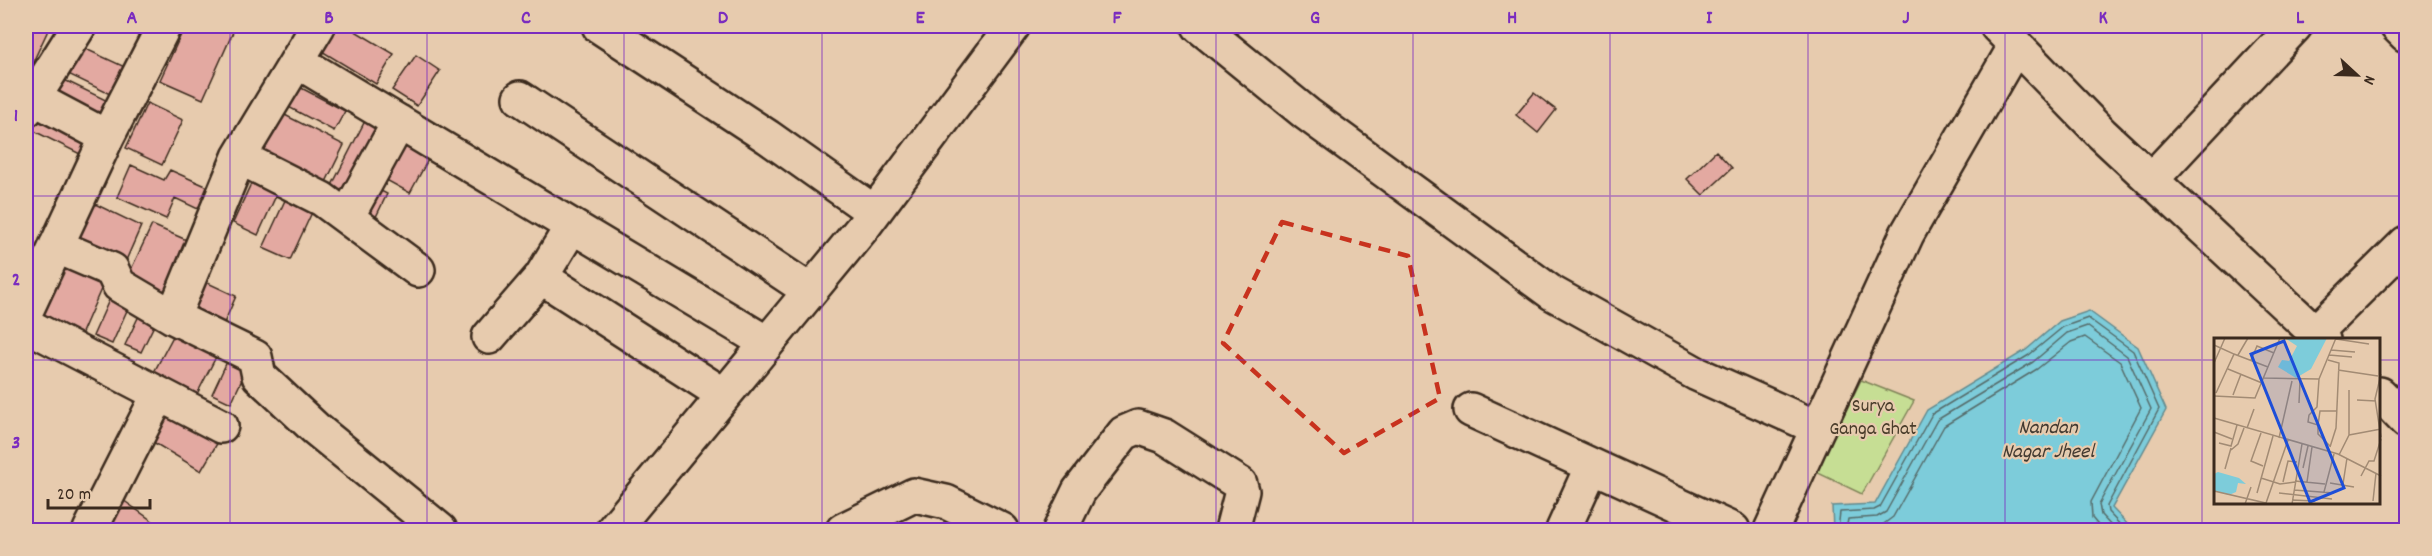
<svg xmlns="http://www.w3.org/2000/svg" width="2432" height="556" viewBox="0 0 2432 556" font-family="Dekko,sans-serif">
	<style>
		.green { fill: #c6de94; stroke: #808459; stroke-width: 1.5 }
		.water { fill: #7dccda; stroke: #638b8f; stroke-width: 1.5 }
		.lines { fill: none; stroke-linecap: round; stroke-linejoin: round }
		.shore { stroke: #556b69; stroke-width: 1.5 }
		.building { fill: #e3a9a1; stroke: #3b2a1e; stroke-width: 1.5 }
		.minor-casing { stroke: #3b2a1e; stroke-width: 38 }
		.minor { stroke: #e7cbae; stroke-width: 33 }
		.marked { fill: none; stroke: #c8321e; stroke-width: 4.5; stroke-dasharray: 12 8; stroke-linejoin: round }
		.grid { fill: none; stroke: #7b2cbf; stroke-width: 1.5; stroke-opacity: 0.55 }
		.labels { text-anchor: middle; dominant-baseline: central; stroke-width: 4.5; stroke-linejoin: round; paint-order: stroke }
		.park-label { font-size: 20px; fill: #493c2a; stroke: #e7cbae }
		.water-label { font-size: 21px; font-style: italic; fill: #423a31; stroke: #e7cbae }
		.inset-road { fill: none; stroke: #a28b74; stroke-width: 1.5 }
		.view { fill: #1d4ed8; fill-opacity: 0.15; stroke: #1d4ed8; stroke-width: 3 }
		.inset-edge { fill: none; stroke: #3b2a1e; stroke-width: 3 }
		.neatline { fill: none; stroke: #7b2cbf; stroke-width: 2 }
		.grid-label { font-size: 20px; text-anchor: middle; font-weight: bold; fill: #7b2cbf }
	</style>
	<rect width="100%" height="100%" fill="#e7cbae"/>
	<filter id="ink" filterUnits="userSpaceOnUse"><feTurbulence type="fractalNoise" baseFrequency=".0167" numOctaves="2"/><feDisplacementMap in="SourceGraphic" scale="12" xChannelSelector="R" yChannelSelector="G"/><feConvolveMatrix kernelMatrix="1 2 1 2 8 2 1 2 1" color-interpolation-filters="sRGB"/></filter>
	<g filter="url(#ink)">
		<path class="green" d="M1861,380L1914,401L1862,494L1816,472Z"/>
		<path class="water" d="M2089,311L2138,347L2166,410L2112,508L2133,530H1833L1832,506L1875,504L1927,410L2026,350L2060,321Z"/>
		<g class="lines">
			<path class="shore" d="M1838,530L1840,512L1874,510L1880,507L1932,414L2029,355L2063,327L2088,318L2133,351L2159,409L2107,506L2108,512L2125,530
				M1846,530L1848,519L1877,517L1886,512L1937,420L2033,362L2067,333L2087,326L2127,356L2151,409L2099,504L2101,515L2115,530
				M1855,530L1857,527L1881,526L1893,517L1944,426L2037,369L2071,342L2085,337L2120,362L2141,408L2091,502L2092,518L2102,530"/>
		</g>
		<path class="building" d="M26,26H50L33,62L26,58Z
			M117,26H159L151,41Z
			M185,26H220L233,32L203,99L160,80Z
			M321,26H347L394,54L376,84L310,44Z
			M75,44L127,68L114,96L62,71Z
			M416,55L440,71L417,106L392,90Z
			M52,74L116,105L105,128L41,98Z
			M290,82L345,111L334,131L279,102Z
			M1534,93L1556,110L1538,133L1516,115Z
			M147,103L183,120L162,165L126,148Z
			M31,109L101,142L92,160L26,127V121Z
			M273,109L344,145L324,186L252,150Z
			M368,115L386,125L344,205L326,197Z
			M399,138L431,154L410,193L379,176Z
			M1716,151L1732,168L1703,195L1687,179Z
			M131,165L164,180L170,170L208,187L198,209L175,198L166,219L117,197Z
			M254,177L279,189L258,235L233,223Z
			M371,186L387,194L372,225L355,216Z
			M287,196L314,208L290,260L263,248Z
			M93,203L141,226L124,265L75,242Z
			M152,225L191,242L166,296L127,278Z
			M26,242L38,248L26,274Z
			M64,253L108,273L81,335L36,314Z
			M195,277L236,296L221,330L180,311Z
			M114,289L133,297L112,344L93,336Z
			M145,303L161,311L141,352L125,345Z
			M179,325L221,347L196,396L153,374Z
			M231,353L252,358L231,403L212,394Z
			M166,410L218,442L201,471L148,439Z
			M123,500L165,530H101Z"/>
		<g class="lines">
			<g class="minor-casing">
				<path id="minor" d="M599,26L768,137L874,212
					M1199,26L1307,114L1552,293L1697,374L1818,428
					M1997,26L2102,134L2323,340
					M2397,26L2406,35
					M297,61L767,343
					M26,94L107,137
					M520,98L810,291
					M26,110L79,26
					M239,157L322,199L418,270
					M2151,180L2295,26
					M347,217L399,122
					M56,246L112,270L119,285L173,317L255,357L259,376L316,429L440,530
					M541,277L724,395
					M26,311L107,137L164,26
					M173,317L239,157L318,26
					M26,325L221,426
					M2315,333L2406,243
					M489,337L541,277L572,226
					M2380,394L2406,421
					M1471,410L1733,530
					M90,530L159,394
					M613,530L864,226L1013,26
					M843,530L914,495L946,502L1002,530
					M1060,530L1079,491L1124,433L1138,427L1164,436L1240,484L1242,491L1232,530
					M1563,530L1592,466
					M1771,530L1907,234L2016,45"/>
			</g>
			<use href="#minor" class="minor"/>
		</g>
	</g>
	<path class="marked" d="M1282,222L1408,256L1440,398L1344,453L1223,343Z"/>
	<path class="grid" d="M230,26V530M427,26V530M624,26V530M822,26V530M1019,26V530M1216,26V530M1413,26V530M1610,26V530M1808,26V530M2005,26V530M2202,26V530M26,196H2406M26,360H2216M2380,360H2406"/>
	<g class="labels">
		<g class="park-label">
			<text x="1873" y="407">Surya<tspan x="1873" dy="23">Ganga Ghat</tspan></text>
		</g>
		<g class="water-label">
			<text x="2048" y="429">Nandan<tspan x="2048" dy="24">Nagar Jheel</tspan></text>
		</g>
	</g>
	<g transform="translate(2214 338)">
		<rect width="166" height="166" fill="#e7cbae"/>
		<path d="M71,0H113L97,31L82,40L64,29L68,22L75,23L83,8ZM4,134L25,140L32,146L24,145L22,154L15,157L0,153V136Z" fill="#7dccda"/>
		<path class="inset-road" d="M122,1L155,6M0,7L20,16L2,55M117,12L141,14M20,16L54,29M24,17L34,0M115,17L138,19M37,22L43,8L60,15M114,22L125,25L122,90L116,109M0,25L11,0M14,31L48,45M124,32L164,38M167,36L161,61L167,99M50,40L105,41L122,0M105,41L103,69L95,77L94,84L104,87V96L116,108M19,57L27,36M0,58L41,60L66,0M143,62L162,63M85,65L86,43M0,80L124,116L167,138M104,87L106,73H123M33,90L40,71M0,94L18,101M47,95L37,123L49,128M135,97L167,91M65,100L78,43M5,105L17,108L23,87M17,112L24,106L30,90M125,117L135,97V52M89,130L94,108M11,131L17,110M147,138L155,123H160L167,101M47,140L66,146L81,144M81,143L111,146M69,144L74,123L83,124M93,144L98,109M116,145L140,149M129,146L133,120M80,152L120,155M0,153L52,165L74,102M110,154L120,116M43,155L59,98M65,155L118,161M78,162L101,163M159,163L162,135M31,166L37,149M78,166L88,106"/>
		<path class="view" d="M70,3L130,150L96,164L37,16Z"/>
		<rect width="166" height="166" class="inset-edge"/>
	</g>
	<rect width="2432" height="556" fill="none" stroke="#e7cbae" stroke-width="66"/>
	<g transform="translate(2357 75) rotate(112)" stroke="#e7cbae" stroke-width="4.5" paint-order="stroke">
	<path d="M0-4.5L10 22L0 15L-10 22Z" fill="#3b2a1e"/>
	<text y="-9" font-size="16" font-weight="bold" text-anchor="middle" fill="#3b2a1e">N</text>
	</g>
	<path d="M48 499v9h102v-9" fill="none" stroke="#3b2a1e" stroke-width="3"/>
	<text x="57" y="499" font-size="18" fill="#3b2a1e" stroke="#e7cbae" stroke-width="4.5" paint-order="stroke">20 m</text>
	<rect x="33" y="33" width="2366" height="490" class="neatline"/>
	<g class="grid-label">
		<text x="132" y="23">A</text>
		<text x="329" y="23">B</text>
		<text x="526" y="23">C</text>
		<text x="723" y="23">D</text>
		<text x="920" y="23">E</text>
		<text x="1117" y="23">F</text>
		<text x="1315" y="23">G</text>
		<text x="1512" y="23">H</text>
		<text x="1709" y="23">I</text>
		<text x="1906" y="23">J</text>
		<text x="2103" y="23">K</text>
		<text x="2300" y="23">L</text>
		<text x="16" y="121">1</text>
		<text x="16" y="285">2</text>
		<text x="16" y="448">3</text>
	</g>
</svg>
